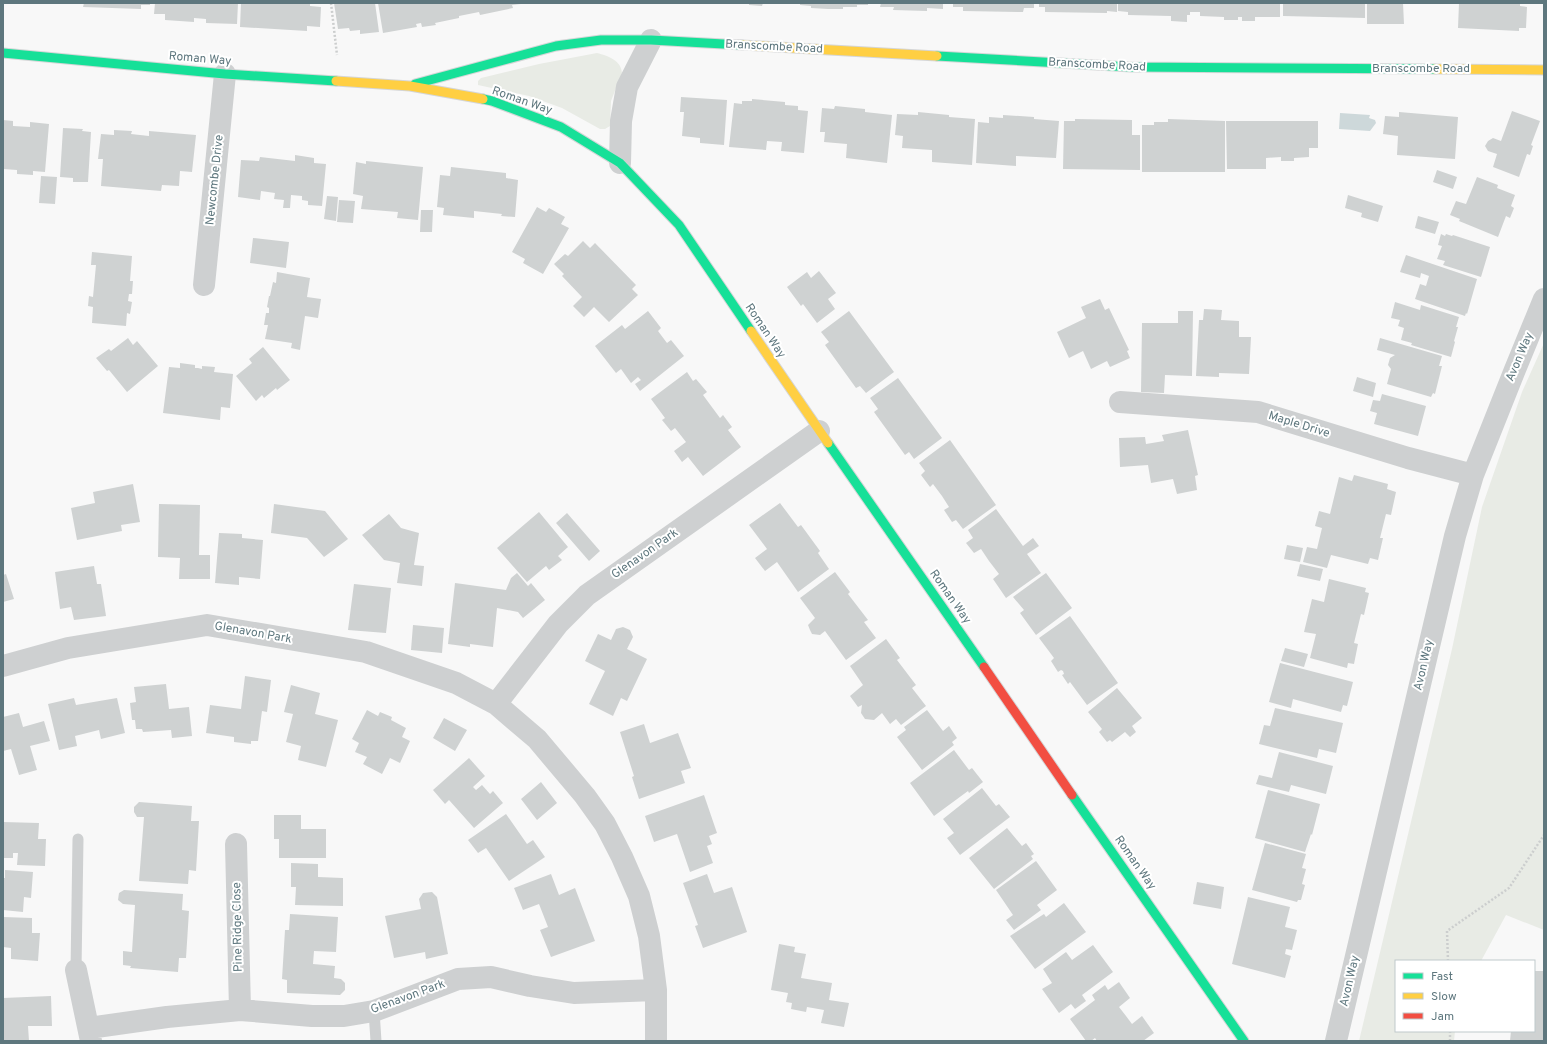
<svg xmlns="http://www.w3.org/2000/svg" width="1547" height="1044" viewBox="0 0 1547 1044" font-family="Overpass,sans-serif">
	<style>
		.green { fill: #e8ebe5 }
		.water { fill: #cdd8da }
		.building { fill: #cfd2d2 }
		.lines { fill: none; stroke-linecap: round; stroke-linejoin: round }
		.fast-casing { stroke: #d5d6d7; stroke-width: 11 }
		.slow-casing { stroke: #d5d6d7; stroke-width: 11 }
		.jam-casing { stroke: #d5d6d7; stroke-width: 11 }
		.path { stroke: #cccece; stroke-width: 2.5; stroke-dasharray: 2 2; stroke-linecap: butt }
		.lane { stroke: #ced0d1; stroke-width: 11 }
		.street { stroke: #ced0d1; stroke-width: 22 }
		.fast { stroke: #16e098; stroke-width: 9 }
		.slow { stroke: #ffcf43; stroke-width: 9 }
		.jam { stroke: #f24e42; stroke-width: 9 }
		.labels { text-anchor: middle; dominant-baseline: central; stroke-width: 4; stroke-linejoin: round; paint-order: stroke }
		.street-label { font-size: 12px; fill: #5e777e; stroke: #fff }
	</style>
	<rect width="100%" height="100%" fill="#f8f8f8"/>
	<path class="green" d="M597,53C608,56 621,60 622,73L611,101L610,126L605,129H600L562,108L529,96L478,85V81L481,78L539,64Z
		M1544,343V930L1506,915L1481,961H1396V1031H1455L1454,1041H1359L1452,649L1482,507L1522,392Z"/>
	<path class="water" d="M1340,113L1370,115L1369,118L1375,120L1376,123L1370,131L1339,129Z"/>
	<path class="building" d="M84,3H150V5H141V9L83,7Z
		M155,3H238L237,24L206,23V19L194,18V22L165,20V14H154Z
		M241,3H310V6L321,7L320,27L307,26V31L240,27Z
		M334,3H375L379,32L360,34V30L350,31L349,28L338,29Z
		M378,3H521V4L512,5L513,8L480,15L479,12L459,16V18L435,23L436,25L422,27L421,23L416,24L417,27L383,33Z
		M749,3H763L762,6L749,5Z
		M800,3H868V5H857V7H843V9H828L811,8V6L800,5Z
		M881,3H943V9L927,8V11L893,10L894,7H880Z
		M953,3H1034V8H1024L1023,12L963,11V7H953Z
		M1039,3H1117V12L1107,11V13L1045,12V7H1039Z
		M1118,3H1280V17H1255V21H1242V17H1238V20H1224V17L1200,16V12H1190V15H1187V22L1171,21V16L1128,15V12L1118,11Z
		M1283,3H1365V18L1283,16Z
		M1367,3H1403L1404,24H1367Z
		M1459,3H1520V6L1527,7L1526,28H1519V31L1458,28Z
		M681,97L727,100L724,145L700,143V138L682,136L684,112H680Z
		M752,99L785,102V105L798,106V110L808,111L804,153L781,151L782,142L767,141L766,150L729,147L734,103L742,104V101H752Z
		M835,106L865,109V112L892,115L887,163L846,158L847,144L824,142L825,132H820L822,108L834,109Z
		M1512,111L1540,121L1531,145L1533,146L1530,155L1527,154L1519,177L1493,167L1497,154L1488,151L1485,146L1488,141L1493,138L1501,141Z
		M918,112L949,115V117L975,119L972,165L932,162V150L902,148L903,136L895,135L897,114L918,115Z
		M1399,112L1458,117L1455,159L1397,155L1398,136L1383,134L1385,116L1399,117Z
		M1003,115L1034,117V119L1059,121L1056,158L1016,156V166L976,163L978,122L989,123V117L1003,118Z
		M1075,119L1132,120V135H1140V170L1063,169L1064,121H1075Z
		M1168,119L1225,121V172H1142V125H1154V122H1168Z
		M3,120L13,121V126L30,127V122L49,124L45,172L33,171V175L17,174V170L3,169Z
		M1226,121H1318V148H1309V157L1294,158V161H1281V157L1266,158V169H1227Z
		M63,128L83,129L82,131L91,132L88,182H73V178L60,177Z
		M114,130L132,131L131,134L149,136V131L196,135L192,172L180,171L179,186L162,185L161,191L101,186L103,159H98L101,134L114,135Z
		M295,155L314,158V163L326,164L322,206L308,205V201L302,200V196L291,195L290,208H283L284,200L274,199L275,193L261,191L260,200L238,197L241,160L259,161L260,157L295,161Z
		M366,161L423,167L418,220L397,218L398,212L361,209L363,196L353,194L356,162L366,164Z
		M451,167L506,173V178L518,180L515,217L501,216L502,214L474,211V218L443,215L444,208L437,207L440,175L450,176Z
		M1437,170L1457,177L1453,189L1433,182Z
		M41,176L57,177L55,204L39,203Z
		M1477,177L1498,185L1497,188L1515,195L1511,206L1514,208L1510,218L1506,216L1498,237L1459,221L1460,219L1450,215L1456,201L1466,204Z
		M1348,195L1383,206L1378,222L1361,217L1362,213L1345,208Z
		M327,196L338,197L336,221L324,219Z
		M339,200L355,201L353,223L337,222Z
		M537,207L546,212L549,208L565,217L561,224L569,228L543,274L523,263L525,259L512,252Z
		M421,210H433L432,232H420Z
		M1418,216L1439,222L1435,234L1415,228Z
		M1441,234L1445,236L1446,234L1452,236L1453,235L1490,247L1481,277L1443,265L1445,261L1437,259L1442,246L1438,245Z
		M253,238L289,242L286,268L250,263Z
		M583,241L590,248L595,243L636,285L632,289L638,295L609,322L594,307L584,317L573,306L582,297L562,276L564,274L554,264L565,254L568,256Z
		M92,252L132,256L130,281H133L132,294H129L128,301L132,302L130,314L127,313L126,326L92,323L93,307L88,306L89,296L93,297L96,265H91Z
		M1406,255L1477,279L1467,314L1466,313L1465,316L1415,299L1420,284L1426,286L1429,276L1421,273L1420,278L1400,272Z
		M819,271L836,293L828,299L835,309L817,323L803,304L801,306L787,287L807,272L811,278Z
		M277,272L310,278L307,297L321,299L318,318L305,316L300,350L291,348L292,343L265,339L268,325H264L266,313H269V308L267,307L269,296H270L273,282L276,283Z
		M1100,299L1105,310L1109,308L1129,350L1127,351L1130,358L1110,367L1107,361L1091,369L1083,351L1069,358L1057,332L1086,318L1081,307Z
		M1395,302L1420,310L1421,305L1459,317L1456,327H1458L1454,341L1455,342L1451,357L1411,345L1412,343L1401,340L1404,328L1398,326L1400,320L1391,318Z
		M1204,309L1222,310L1221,320L1239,321V337H1251L1249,374L1219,373V377L1196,376L1199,320H1203Z
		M648,311L661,328L658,331L667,343L671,340L684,356L640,391L635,384L641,380L638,377L631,383L621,369L616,373L595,346L622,325L625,329Z
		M849,311L894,372L866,393L860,386L856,388L825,345L829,342L821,332Z
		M1178,311H1193L1192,376L1165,375L1164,393L1141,392L1142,323H1178Z
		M128,338L133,345L137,341L158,366L127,392L109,370L107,371L96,358L109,349L111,351Z
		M1380,338L1442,356L1439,366H1442L1435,394L1433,393L1431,397L1387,384L1391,369L1388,365L1390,358L1395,355L1377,350Z
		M263,347L290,380L277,390L276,388L264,398L262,395L256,401L236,376L252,363L249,359Z
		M180,363L195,365V368H198L202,369V366L215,367L214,372L233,374L230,408L221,407L220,420L163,413L169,367L180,368Z
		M687,372L693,381L696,379L707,392L703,395L720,418L723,415L732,427L728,430L741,447L703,476L688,457L682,462L674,451L686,442L675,428L671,431L662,420L665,418L651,399Z
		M1357,377L1376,383L1373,397L1353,391Z
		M898,378L942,438L914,459L909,452L905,455L874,412L878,409L870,398Z
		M1382,394L1426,406L1418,436L1374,424L1377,413L1370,411L1373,400L1380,401Z
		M1188,430L1198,475L1195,476L1197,490L1177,494L1173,479L1151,483L1148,465L1120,467L1119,438L1145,437L1146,444L1164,441L1162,435Z
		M950,440L996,505L963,529L956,520L952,522L944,510L949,507L942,496L933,484L930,487L921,475L925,471L919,463Z
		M1354,475L1388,484L1387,489L1396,492L1391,515L1386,514L1380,538H1383L1378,560L1370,558L1368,564L1331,555L1327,568L1303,562L1307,547L1317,549L1322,528L1315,526L1319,511L1330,514L1339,477L1352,481Z
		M133,484L140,522L121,525L122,531L77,540L71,508L95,503L93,492Z
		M780,503L798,527L801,525L820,551L818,553L829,569L798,592L777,562L765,571L755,558L767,549L749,525Z
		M159,504L200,505L199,555H210V579H179L180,558L158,557Z
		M274,504L325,511L348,539L324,557L307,538L271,533Z
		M996,509L1023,546L1033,538L1039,546L1027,554L1041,573L1006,598L993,579L999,574L989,561L981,549L974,553L966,543L973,538L968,530Z
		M539,512L568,547L558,556L562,560L549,570L546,566L527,582L497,548Z
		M567,513L600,551L589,561L556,523Z
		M389,514L401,528L419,533L414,565L424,566L422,586L397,583L400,563L384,560L362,535Z
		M219,533L242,534V538L263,540L260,579L239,577V585L215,583Z
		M1287,545L1303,548L1300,562L1284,559Z
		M1300,564L1323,569L1320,581L1297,576Z
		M94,566L97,584H101L106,616L74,620L71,607L60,609L55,572Z
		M835,572L850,592L848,594L868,620L864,622L876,638L846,660L825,631L820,635L812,634L810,630L808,625L815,618L800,598Z
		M517,573L528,586L531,583L545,600L523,618L518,612L497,608L493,647L470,644V647L448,644L455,583L506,590L511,578Z
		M1046,573L1072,608L1036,635L1020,613L1024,610L1013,597Z
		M6,574L14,599L3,602V575Z
		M1329,579L1366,588L1365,592L1369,593L1364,615L1361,614L1354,643L1358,644L1354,664L1348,663L1347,668L1310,658L1316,634L1304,632L1312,599L1324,602Z
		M354,584L391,588L386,633L348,630Z
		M1070,616L1118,683L1087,705L1070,682L1068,684L1062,675L1064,674L1063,671L1061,670L1058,672L1051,661L1054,658L1039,638Z
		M413,625L444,628L442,653L411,650Z
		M623,627L630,630L633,637L627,649L647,659L627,701L621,698L613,716L589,704L605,671L585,661L598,634L611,640L616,629Z
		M886,639L900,658L897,660L916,685L912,688L926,706L901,725L896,719L890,724L882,713L874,720L865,719L861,713L862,705L858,707L850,696L863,685L850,666Z
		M1285,648L1308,654L1304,667L1281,661Z
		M1280,663L1353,682L1347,706L1343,705L1341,712L1293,699L1291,708L1269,702Z
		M245,676L271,680L267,712L262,711L258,741H251V744L234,742V737L206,733L210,705L241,709Z
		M166,684L169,709L189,707L192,736L172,738L171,730L143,732L142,729H136L135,720H132L130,703L136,702L134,687Z
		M291,685L320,693L315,714L338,720L326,767L298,760L301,746L286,742L293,714L284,712Z
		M1117,688L1142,718L1132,726L1136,732L1130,737L1125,732L1112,742L1110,740L1107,742L1099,732L1102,729L1088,712Z
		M74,698L76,705L117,698L125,733L101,739L99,730L75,736L77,746L59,750L48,704Z
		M1275,708L1343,723L1336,753L1319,749L1317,758L1259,744L1264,725L1270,726Z
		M367,710L378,716L380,712L392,717L391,720L406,728L402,737L410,741L400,763L390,758L382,774L363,764L367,757L355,752L359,743L352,739Z
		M927,710L943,731L949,726L957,738L952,742L954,745L922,770L897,737L906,730L904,727Z
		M19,713L23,727L44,721L50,741L30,746L37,770L19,775L11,749L3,751V717Z
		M444,718L467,730L455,751L433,738Z
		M644,724L650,743L678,733L691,768L681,771L685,783L639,799L632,777L634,776L620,732Z
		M954,750L969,770L972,768L983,782L969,793L968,791L934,816L910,783Z
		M1279,752L1333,766L1326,794L1291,785L1289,792L1256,784L1259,775L1272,778Z
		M469,758L485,776L473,787L476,790L482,785L490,794L493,791L503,803L474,828L449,800L445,804L433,790Z
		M541,782L557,803L537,820L521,799Z
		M982,788L996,806L999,804L1010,817L960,855L947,838L954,833L943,819Z
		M1268,790L1320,804L1312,835L1311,834L1305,852L1255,838Z
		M704,795L717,833L709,836L712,844L707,846L713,863L690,872L677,834L654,842L645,816Z
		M139,802L192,806L191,821H199L196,871L189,870L188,884L139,881L144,817H137L134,812V807Z
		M506,814L527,844L533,840L545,857L509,881L486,848L478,853L468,840Z
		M274,815H301V829H326V858H279V839H274Z
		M3,822L39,823L38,839H46L45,866L17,865L18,853H13V858H3Z
		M1007,828L1022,846L1026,843L1034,854L1031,856L1033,859L994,889L969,858Z
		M1265,843L1306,854L1302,868L1306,869L1302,884L1305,885L1301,900H1298L1297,902L1252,890Z
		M1036,861L1057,890L1037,905L1041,910L1014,930L1006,920L1013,915L996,890Z
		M291,863L318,864V877L343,878V906L295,905L296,887H291Z
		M5,870L33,872L31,898L24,897L23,912L3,910V878H5Z
		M551,874L559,895L575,888L595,941L551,957L540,930L548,927L539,904L523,910L514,888Z
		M707,874L714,893L732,887L747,932L703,948L695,926L698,925L683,883Z
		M1197,882L1224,887L1221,909L1193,904Z
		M124,890L183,894L182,910L189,911L186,958H179L178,972L130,968L131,966L123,965V951L132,952L135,905L123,904L118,900L119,893Z
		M432,892L437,897L448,954L426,959L425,952L394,958L385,916L421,909L419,899L423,893Z
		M1248,897L1290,907L1285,927L1297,930L1292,950L1286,949L1285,954L1291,956L1285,978L1232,964Z
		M1064,903L1086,932L1035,969L1010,936L1044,914L1046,917Z
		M290,914L338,917L336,952L314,951L313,964L335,966L334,978L341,979L345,983V990L340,995L287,993V980L282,979L285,930H289Z
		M3,917L32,918V933H40L38,961L11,959V948L3,947Z
		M779,944L795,947L794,952L806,954L801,978L832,983L829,1000L849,1003L844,1027L821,1023L824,1010L807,1007L806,1012L791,1009L792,1003L786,1002L788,993L771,990Z
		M1093,945L1113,972L1082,995L1086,1001L1075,1009L1071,1004L1059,1013L1042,989L1052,983L1043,969L1066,952L1072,960Z
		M1534,971H1544V1041H1510L1511,1031H1534Z
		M1119,982L1130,998L1119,1007L1126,1016L1132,1024L1142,1016L1154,1033L1143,1041H1097L1095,1038L1091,1041H1086L1070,1019L1095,1000L1092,995L1105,985L1108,990Z
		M51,996L52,1026H28L29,1041H3V998Z"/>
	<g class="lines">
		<g class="fast-casing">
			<path id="fast" d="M3,53L225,74L336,81
				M937,56L1131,67L1435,69
				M415,84L556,46L601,40H651L742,45
				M483,99L492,101L561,127L620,163L679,225L751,331
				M828,443L984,667
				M1072,795L1244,1041"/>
		</g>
		<g class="slow-casing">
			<path id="slow" d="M742,45L937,56
				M1435,69L1544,70
				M336,81L410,86L483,99
				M751,331L828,443"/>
		</g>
		<g class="jam-casing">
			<path id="jam" d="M984,667L1072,795"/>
		</g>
		<path class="path" d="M331,3L337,55
			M1448,961L1447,931L1509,888L1544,835
			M1450,1031V1041"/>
		<path class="lane" d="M76,970L78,839
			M374,1011L376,1041"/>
		<path class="street" d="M620,163L621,121L627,87L651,40
			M204,285L225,74
			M1120,402L1258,412L1408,458L1473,475
			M3,666L68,648L207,625L366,652L456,683L496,704L537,739L585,796L605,824L622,857L639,896L649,936L656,990V1041
			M496,704L558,624L587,595L819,431
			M236,844L240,1010
			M76,970L91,1041
			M89,1028L167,1017L240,1010L312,1016H344L374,1011L458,979L491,977L530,986L574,993L656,990
			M1336,1041L1455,536L1473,475L1514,372L1544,299"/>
		<use href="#fast" class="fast"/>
		<use href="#slow" class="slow"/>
		<use href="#jam" class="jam"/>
	</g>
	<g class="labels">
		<g class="street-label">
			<text transform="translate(774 47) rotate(3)">Branscombe Road</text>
			<text transform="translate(200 59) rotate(5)">Roman Way</text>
			<text transform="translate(1097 65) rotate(3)">Branscombe Road</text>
			<text x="1421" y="69">Branscombe Road</text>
			<text transform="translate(522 101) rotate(19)">Roman Way</text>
			<text transform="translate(215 180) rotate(-84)">Newcombe Drive</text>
			<text transform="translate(765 331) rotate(56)">Roman Way</text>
			<text transform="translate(1520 357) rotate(-67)">Avon Way</text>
			<text transform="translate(1299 425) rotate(17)">Maple Drive</text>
			<text transform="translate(645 554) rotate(-35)">Glenavon Park</text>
			<text transform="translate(950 597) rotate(55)">Roman Way</text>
			<text transform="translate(253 633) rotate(10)">Glenavon Park</text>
			<text transform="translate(1424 665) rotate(-77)">Avon Way</text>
			<text transform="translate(1135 863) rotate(55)">Roman Way</text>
			<text transform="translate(238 927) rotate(-91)">Pine Ridge Close</text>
			<text transform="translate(1350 981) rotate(-77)">Avon Way</text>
			<text transform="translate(408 997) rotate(-20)">Glenavon Park</text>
		</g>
	</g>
	<rect width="1547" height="1044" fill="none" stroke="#5e777e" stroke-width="8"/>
	<rect x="1395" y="960" width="140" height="72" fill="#ffffff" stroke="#bfc9cb"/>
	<rect x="1403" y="973" width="20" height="6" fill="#16e098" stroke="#bfc9cb"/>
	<text x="1431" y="980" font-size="12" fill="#5e777e">Fast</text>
	<rect x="1403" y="993" width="20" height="6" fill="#ffcf43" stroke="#bfc9cb"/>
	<text x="1431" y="1000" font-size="12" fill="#5e777e">Slow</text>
	<rect x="1403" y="1013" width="20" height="6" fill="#f24e42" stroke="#bfc9cb"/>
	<text x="1431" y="1020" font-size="12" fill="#5e777e">Jam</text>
</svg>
